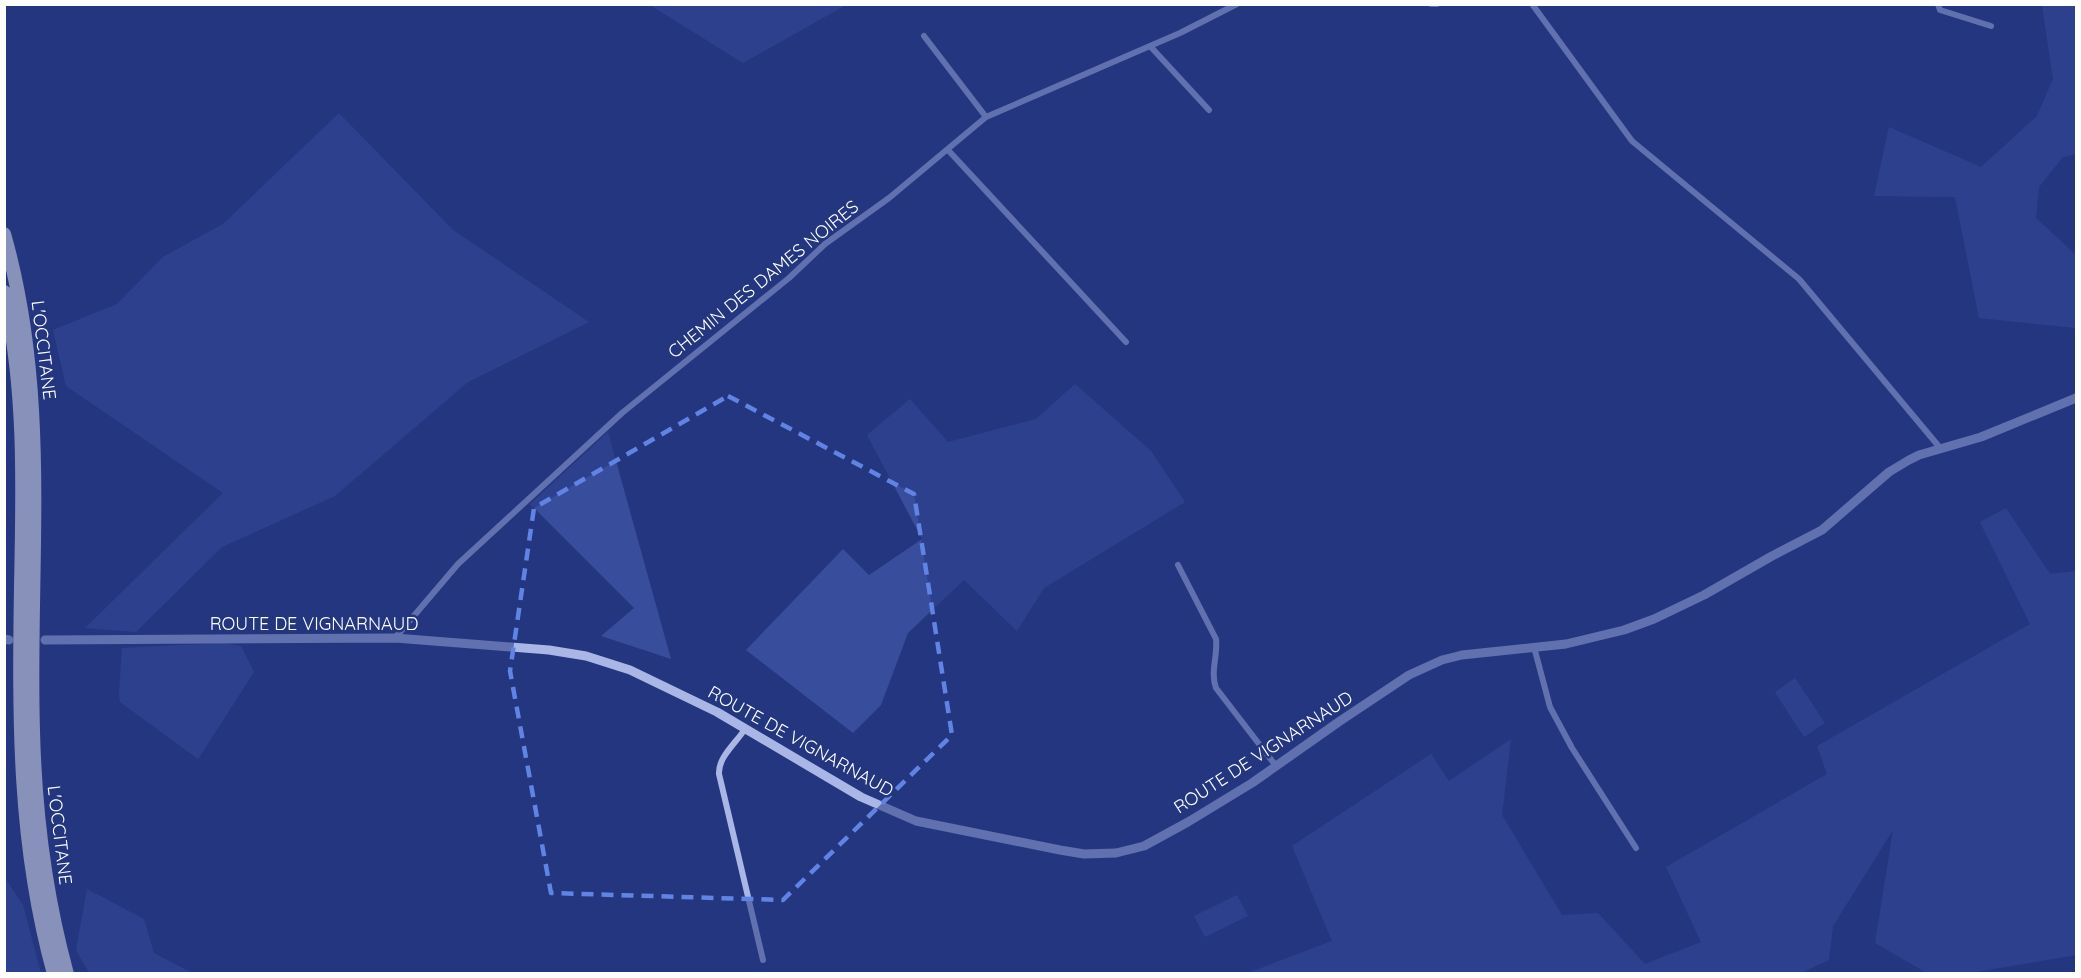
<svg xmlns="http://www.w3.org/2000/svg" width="2081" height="978" viewBox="0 0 2081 978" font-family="Quicksand,sans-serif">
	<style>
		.green { fill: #394d9d }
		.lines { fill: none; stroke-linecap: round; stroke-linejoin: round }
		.minor { stroke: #aab7e6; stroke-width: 6 }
		.tertiary { stroke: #aab7e6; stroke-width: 9 }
		.motorway { stroke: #fff; stroke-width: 14 }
		.marked { fill: none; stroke: #6183e4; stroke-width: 4.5; stroke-dasharray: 12 8; stroke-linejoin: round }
		.labels { text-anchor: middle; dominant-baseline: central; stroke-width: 5; stroke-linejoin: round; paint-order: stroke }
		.street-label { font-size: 18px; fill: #fff; stroke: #24367f }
	</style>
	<rect width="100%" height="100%" fill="#24367f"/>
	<path class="green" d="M650,5H846L743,63Z
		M2042,5H2076V154L2063,157L2039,187L2036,218L2076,255V328L1979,318L1955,197L1874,196L1889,127L1981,167L2037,116L2053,79Z
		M339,113L453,230L589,322L468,382L335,496L222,547L136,632L85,628L223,493L66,386L53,330L117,304L163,257L223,224Z
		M1075,384L1151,451L1185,502L1044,588L1017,631L964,580L908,633L881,705L853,733L746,650L843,549L869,575L922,539L867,435L910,399L948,442L1036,419Z
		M608,432L671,659L601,636L634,608L530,504Z
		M2006,508L2050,574L2076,571V955L1970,973H1927L1875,943L1893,830L1833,926L1829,960L1801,973H1248L1332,941L1292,846L1431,754L1449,781L1511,739L1502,815L1562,915L1598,913L1645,964L1701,942L1666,867L1827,774L1817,746L2030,624L1980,522Z
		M223,643L241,646L254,672L198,759L120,702L119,694L122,648Z
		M1795,678L1825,723L1804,737L1775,692Z
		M5,878L23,905L41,973H5Z
		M87,889L144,919L154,953L192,973H89L76,950Z
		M1237,895L1248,916L1205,937L1194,916Z"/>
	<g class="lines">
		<path class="minor" d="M1431,4H1437
			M1532,4L1632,141L1799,279L1941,449
			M1938,4L1940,10L1991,26
			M924,36L986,117
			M1150,46L1209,110
			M948,150L1126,342
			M1178,565L1216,639C1218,655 1210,672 1216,688L1276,766
			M395,638L458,564L622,413L789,278L825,244L889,198L986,117L1180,33L1237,4
			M1534,647L1550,707L1572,748L1636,848
			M745,729C736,743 718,757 719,774L763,960"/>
		<path class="tertiary" d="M4,639L9,640
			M45,640L395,638L549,650L586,656L630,670L717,712L861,797L916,821L1060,850L1084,854L1116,853L1144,846L1188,822L1252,783L1340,721L1409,675L1442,660L1462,655L1566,644L1624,630L1654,619L1704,595L1772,556L1822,530L1889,472L1909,460L1919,455L1981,437L2076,398"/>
		<path class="motorway" d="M4,234C51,398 28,564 33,731C35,813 45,894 67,974
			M4,292C26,389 23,488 21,586C19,719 18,844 54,974"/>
	</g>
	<path d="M0 0H2081V978H0ZM728,396L914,494L952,735L783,900L551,893L510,671L534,508Z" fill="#24367f" fill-opacity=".55" fill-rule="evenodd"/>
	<path class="marked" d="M728,396L914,494L952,735L783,900L551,893L510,671L534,508Z"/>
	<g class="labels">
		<g class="street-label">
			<text transform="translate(763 279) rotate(-39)">CHEMIN DES DAMES NOIRES</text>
			<text transform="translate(44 350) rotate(83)">L'OCCITANE</text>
			<text x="314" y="623">ROUTE DE VIGNARNAUD</text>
			<text transform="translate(801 741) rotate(29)">ROUTE DE VIGNARNAUD</text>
			<text transform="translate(1263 752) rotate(-33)">ROUTE DE VIGNARNAUD</text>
			<text transform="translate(60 835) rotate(83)">L'OCCITANE</text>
		</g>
	</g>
	<rect width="2081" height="978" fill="none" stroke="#ffffff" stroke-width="12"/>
</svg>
